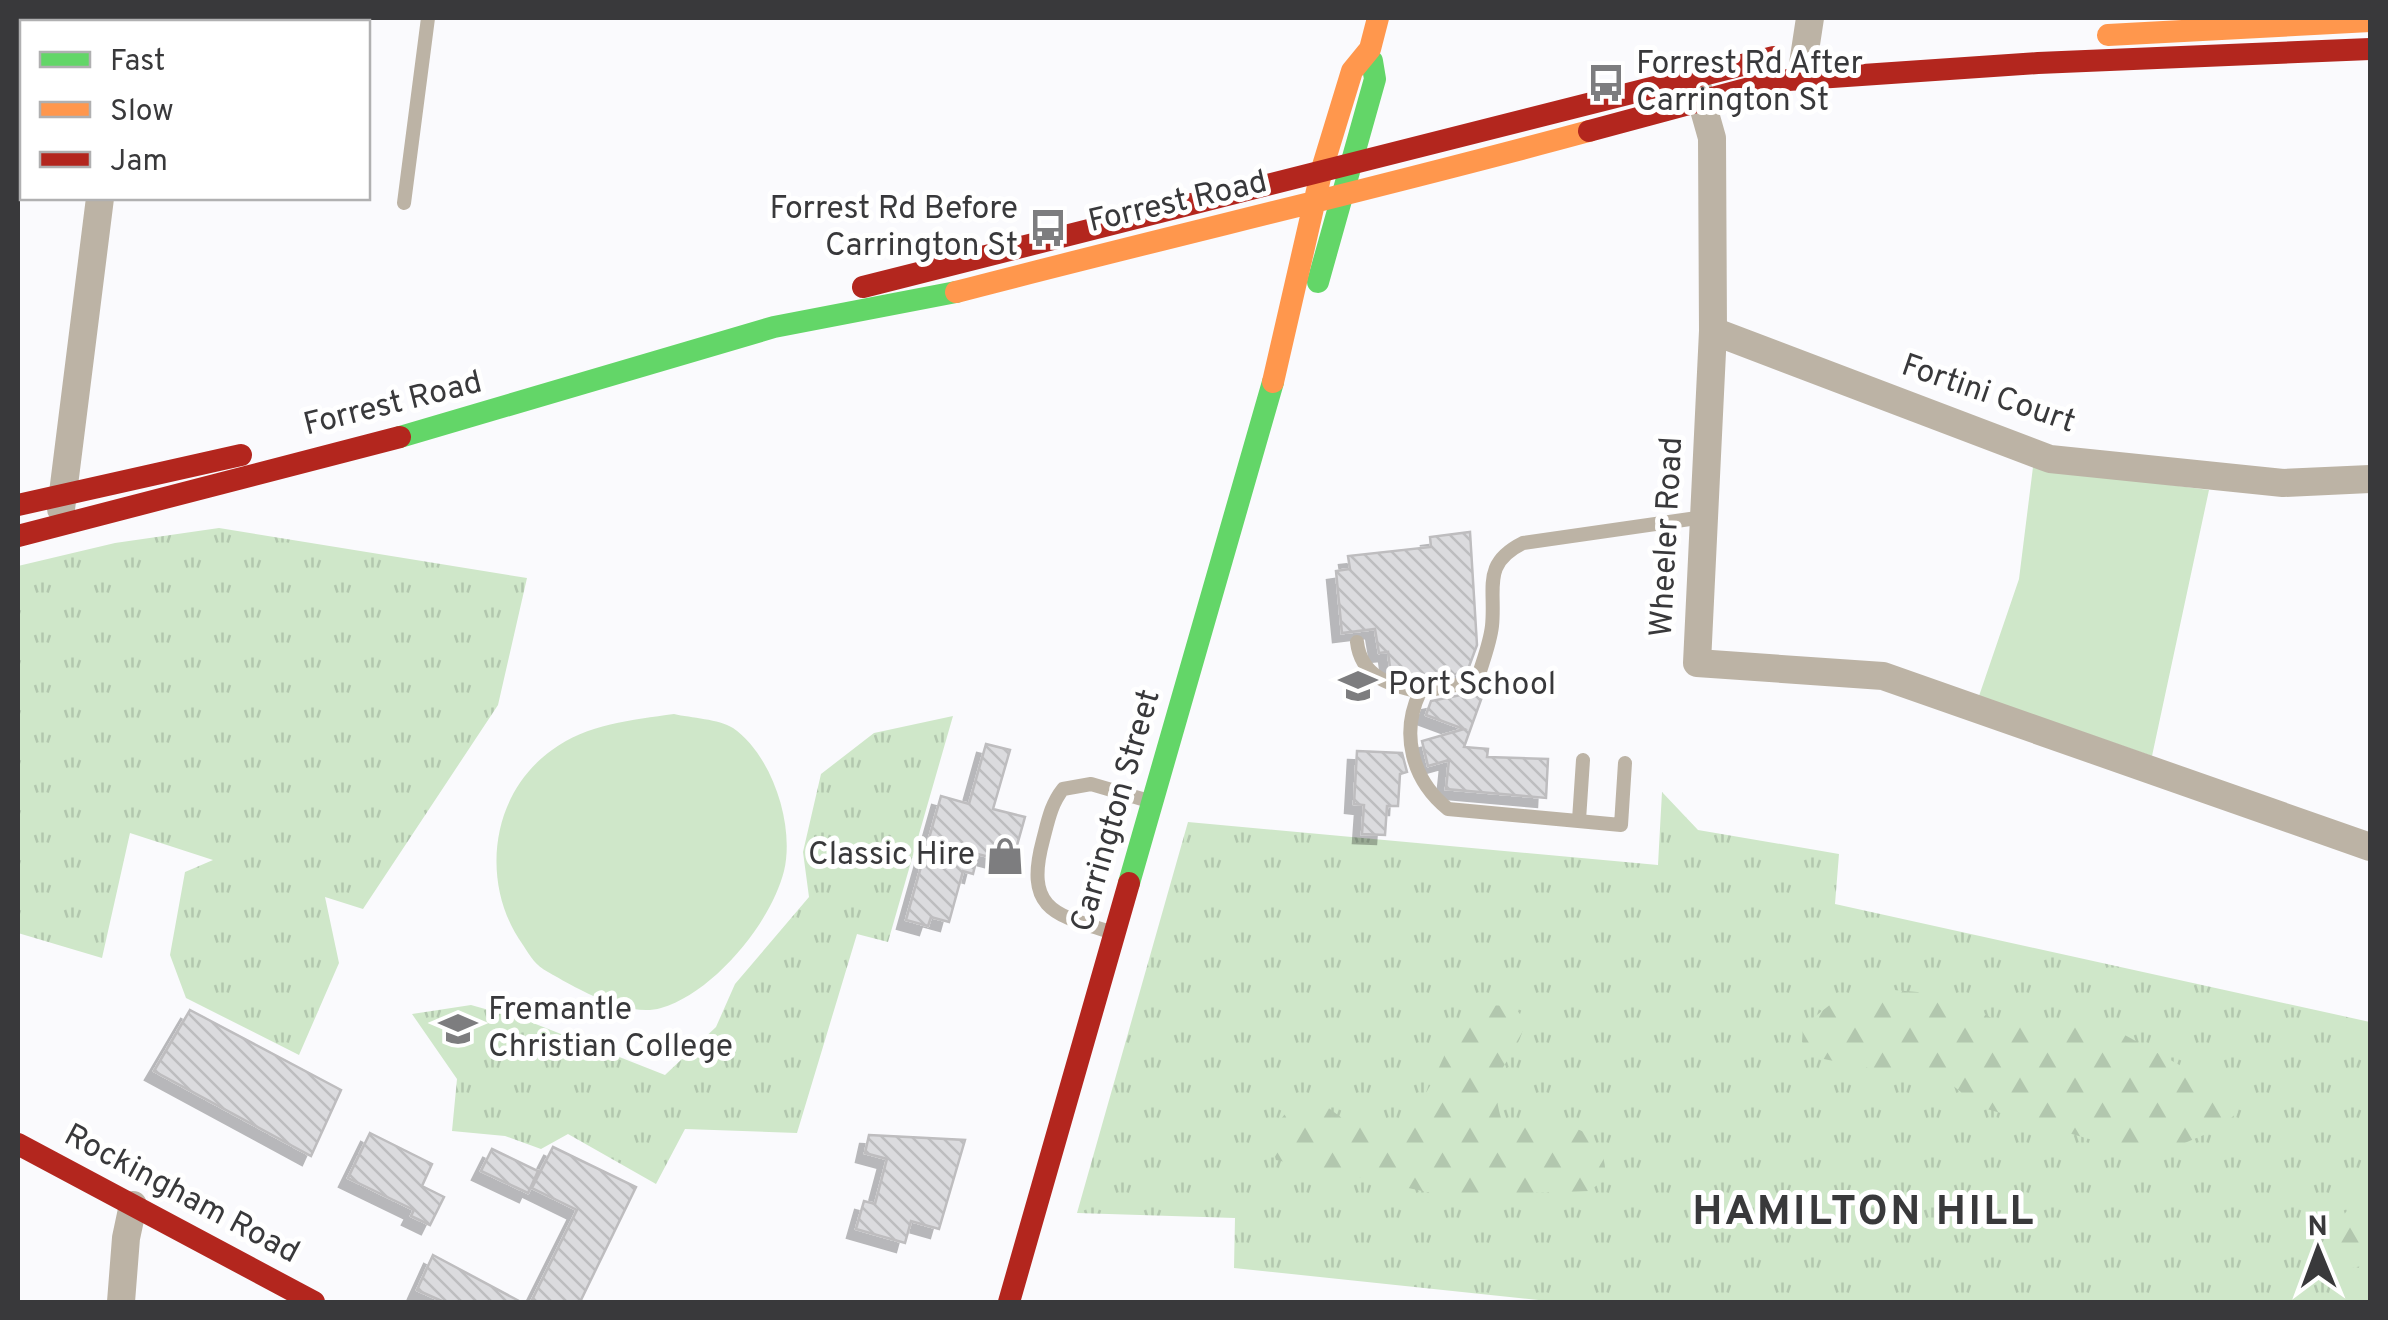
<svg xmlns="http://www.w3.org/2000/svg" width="2388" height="1320" viewBox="0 0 2388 1320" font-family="Overpass,sans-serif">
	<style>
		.grass { fill: url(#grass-tufts) }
		.forest { fill: url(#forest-firs) }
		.green { fill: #cfe7c9 }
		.building { fill: url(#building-back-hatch); stroke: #bebdbf; stroke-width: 2.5; filter: url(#shadow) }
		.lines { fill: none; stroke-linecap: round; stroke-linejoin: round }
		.lane { stroke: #bcb3a5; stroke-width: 14 }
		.street { stroke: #bcb3a5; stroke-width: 28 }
		.fast { stroke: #63d668; stroke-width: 22 }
		.slow { stroke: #ff974d; stroke-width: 22 }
		.jam { stroke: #b3261e; stroke-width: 22 }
		.labels { text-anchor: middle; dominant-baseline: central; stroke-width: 10; stroke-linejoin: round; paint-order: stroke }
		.poi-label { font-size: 32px; fill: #39393b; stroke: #fff; text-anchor: start }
		.street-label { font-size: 32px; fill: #39393b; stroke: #fff }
		.district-label { font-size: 42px; font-weight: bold; letter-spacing: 2.5px; fill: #39393b; stroke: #fff }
	</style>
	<defs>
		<pattern id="grass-tufts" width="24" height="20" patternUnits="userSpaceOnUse" patternTransform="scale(2.5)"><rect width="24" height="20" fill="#cfe7c9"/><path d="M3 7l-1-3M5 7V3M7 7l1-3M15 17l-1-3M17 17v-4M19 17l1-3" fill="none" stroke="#b2c7ae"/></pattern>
		<pattern id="forest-firs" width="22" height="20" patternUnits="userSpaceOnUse" patternTransform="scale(2.5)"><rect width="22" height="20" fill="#cfe7c9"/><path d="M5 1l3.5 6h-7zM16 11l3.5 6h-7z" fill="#b2c7ae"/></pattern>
		<pattern id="building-back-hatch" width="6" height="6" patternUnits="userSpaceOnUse" patternTransform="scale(2.5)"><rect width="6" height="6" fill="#dbdbde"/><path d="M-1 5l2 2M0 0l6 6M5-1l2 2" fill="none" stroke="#bdbdbf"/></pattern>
		<filter id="shadow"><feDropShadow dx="-9" dy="9" stdDeviation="0" flood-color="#0004"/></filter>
	</defs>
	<rect width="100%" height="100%" fill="#fafafd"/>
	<path class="grass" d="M219,528L527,578L498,705L363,909L325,897L339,963L299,1055L186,998L170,955L185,872L213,860L130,833L102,958L18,933V566L115,543Z
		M953,716L888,942L857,934L797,1133L685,1129L656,1184L568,1134L541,1149L505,1136L452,1131L457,1079L412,1014L471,1005L528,1021L665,1075L716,1027L735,984L809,897L803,852L821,774L874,733Z
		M1662,792L1698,830L1839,854L1835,904L2370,1022V1302H1558L1234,1268L1235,1218L1077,1213L1188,822L1658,865Z"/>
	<path class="forest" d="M1893,990L1954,995L2001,1024L2038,1028L2071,1021L2123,1034L2225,1090L2238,1112L2218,1129L2168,1150L2123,1149L1980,1107L1952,1085L1814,1057L1802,1042L1803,1026L1831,1004Z
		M1479,1005L1514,1006L1525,1021C1516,1068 1485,1063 1501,1118C1546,1133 1605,1107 1606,1179L1589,1191L1446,1196L1276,1160C1267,1132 1283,1101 1316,1103C1329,1104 1337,1118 1350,1121C1362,1123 1392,1123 1403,1117C1437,1100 1444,1030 1479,1005Z
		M2370,1187V1264L2348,1269L2326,1266L2318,1248L2360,1194Z"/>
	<path class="green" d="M2033,467L2209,490L2152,756L1979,696L2019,579Z
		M674,714C691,718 719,719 733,728C772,755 795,825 784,871C771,923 713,993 661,1008C627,1018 576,988 548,972C536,966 530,956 523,945C480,885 489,795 552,750C587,724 632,720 674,714Z"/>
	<path class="building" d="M1470,532L1477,645L1467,672L1424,680L1390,667L1388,652L1379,653L1375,629L1342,633L1336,571L1350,569L1348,556L1431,547L1430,537Z
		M1476,692L1483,694L1464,747L1488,749L1487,757L1548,759L1546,798L1446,789L1449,760L1428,766L1422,741L1464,729L1426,715L1431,701Z
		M986,744L1010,750L993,809L1025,817L1012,863L978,854L973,874L963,871L949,922L931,917L928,926L906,920L941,796L969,804Z
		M1357,751L1402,753L1407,772L1400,774L1398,806H1387L1385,835L1362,834L1364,805L1354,804Z
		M190,1010L341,1090L311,1156L154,1071Z
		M370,1133L432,1164L422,1186L444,1197L430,1225L411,1216L414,1210L348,1178Z
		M869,1135L965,1140L939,1229L911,1221L905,1243L856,1229L864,1201L875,1204L887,1159L865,1153Z
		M553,1147L636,1187L580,1302H531L577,1210L532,1188Z
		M492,1149L538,1171L528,1193L481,1171Z
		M433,1255L521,1302H444L417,1290Z"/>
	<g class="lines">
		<path class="lane" d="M404,203L428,18
			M1357,642C1361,677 1390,685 1420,692
			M1625,763L1621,825L1448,809C1412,780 1400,734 1420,692L1477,681C1482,663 1490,644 1492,626C1496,588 1481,564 1523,543L1704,517
			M1579,820L1583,760
			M1114,933C1056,915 1024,911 1043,840C1048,821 1051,804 1063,789L1091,784L1149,801"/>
		<path class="street" d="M123,22V18
			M1801,77L1810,18
			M1697,85L1712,138L1713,331L1697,663L1883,676L2370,847
			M18,122L22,121
			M1713,331L2050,459L2283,483L2370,479
			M61,509L100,198
			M121,1302L126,1238L133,1205"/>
		<path class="fast" d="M1318,282L1375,79L1372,61
			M400,437L774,327L956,292
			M1129,883L1273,382"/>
		<path class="slow" d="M2108,35L2370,21
			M956,292C1167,237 1379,188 1589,131
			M1273,382L1322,169L1352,71L1370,49L1378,18"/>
		<path class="jam" d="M1589,131L1775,81L2038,63L2370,49
			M863,287L1774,57
			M18,505L241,455
			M18,536L400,437
			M18,1144L314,1302
			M1009,1302L1129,883"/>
	</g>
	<defs>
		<g id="bus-bare" transform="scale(3)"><path d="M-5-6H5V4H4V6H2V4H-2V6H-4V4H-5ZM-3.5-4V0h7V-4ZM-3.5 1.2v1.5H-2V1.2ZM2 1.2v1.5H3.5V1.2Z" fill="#7d7d7f" stroke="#fff" stroke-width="2.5" paint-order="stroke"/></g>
		<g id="school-bare" transform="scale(3)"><path d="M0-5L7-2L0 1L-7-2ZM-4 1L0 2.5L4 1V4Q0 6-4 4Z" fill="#7d7d7f" stroke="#fff" stroke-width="2.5" paint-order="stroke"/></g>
		<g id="shop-bare" transform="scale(3)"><path d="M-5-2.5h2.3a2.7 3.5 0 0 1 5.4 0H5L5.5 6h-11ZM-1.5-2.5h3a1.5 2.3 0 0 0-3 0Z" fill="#7d7d7f" stroke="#fff" stroke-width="2.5" paint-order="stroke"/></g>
	</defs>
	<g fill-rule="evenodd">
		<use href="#bus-bare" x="1606" y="83"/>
		<use href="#bus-bare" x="1048" y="228"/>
		<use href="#school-bare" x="1358" y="686"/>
		<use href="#shop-bare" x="1005" y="856"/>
		<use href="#school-bare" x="458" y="1029"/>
	</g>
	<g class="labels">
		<g class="poi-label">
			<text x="1636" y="65">Forrest Rd After<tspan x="1636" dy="37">Carrington St</tspan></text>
			<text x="1018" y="210" text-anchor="end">Forrest Rd Before<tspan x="1018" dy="37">Carrington St</tspan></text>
			<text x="1388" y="686">Port School</text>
			<text x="975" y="856" text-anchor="end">Classic Hire</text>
			<text x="488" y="1011">Fremantle<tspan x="488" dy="37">Christian College</tspan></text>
		</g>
		<g class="street-label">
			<text transform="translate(1178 203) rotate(-13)">Forrest Road</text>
			<text transform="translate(1988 395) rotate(19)">Fortini Court</text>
			<text transform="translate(393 405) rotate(-14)">Forrest Road</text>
			<text transform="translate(1668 537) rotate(-87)">Wheeler Road</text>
			<text transform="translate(1117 811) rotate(-74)">Carrington Street</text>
			<text transform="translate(181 1195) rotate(28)">Rockingham Road</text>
		</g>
		<g class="district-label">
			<text x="1864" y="1213">HAMILTON HILL</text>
		</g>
	</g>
	<rect width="2388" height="1320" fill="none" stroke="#39393b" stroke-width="40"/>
	<rect x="20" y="20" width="350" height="180" fill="#ffffff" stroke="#b0b0b1" stroke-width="2.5"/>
	<rect x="40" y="52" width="50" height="15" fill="#63d668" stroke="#b0b0b1" stroke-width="2.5"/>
	<text x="110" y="70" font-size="30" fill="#39393b">Fast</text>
	<rect x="40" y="102" width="50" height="15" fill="#ff974d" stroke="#b0b0b1" stroke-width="2.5"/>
	<text x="110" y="120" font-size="30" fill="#39393b">Slow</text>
	<rect x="40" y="152" width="50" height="15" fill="#b3261e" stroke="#b0b0b1" stroke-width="2.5"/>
	<text x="110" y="170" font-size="30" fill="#39393b">Jam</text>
	<g transform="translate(2318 1250) rotate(359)" stroke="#ffffff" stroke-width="8" paint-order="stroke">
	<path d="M0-8L18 38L0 25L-18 38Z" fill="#39393b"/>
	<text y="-15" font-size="28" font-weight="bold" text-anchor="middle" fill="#39393b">N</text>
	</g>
</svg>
